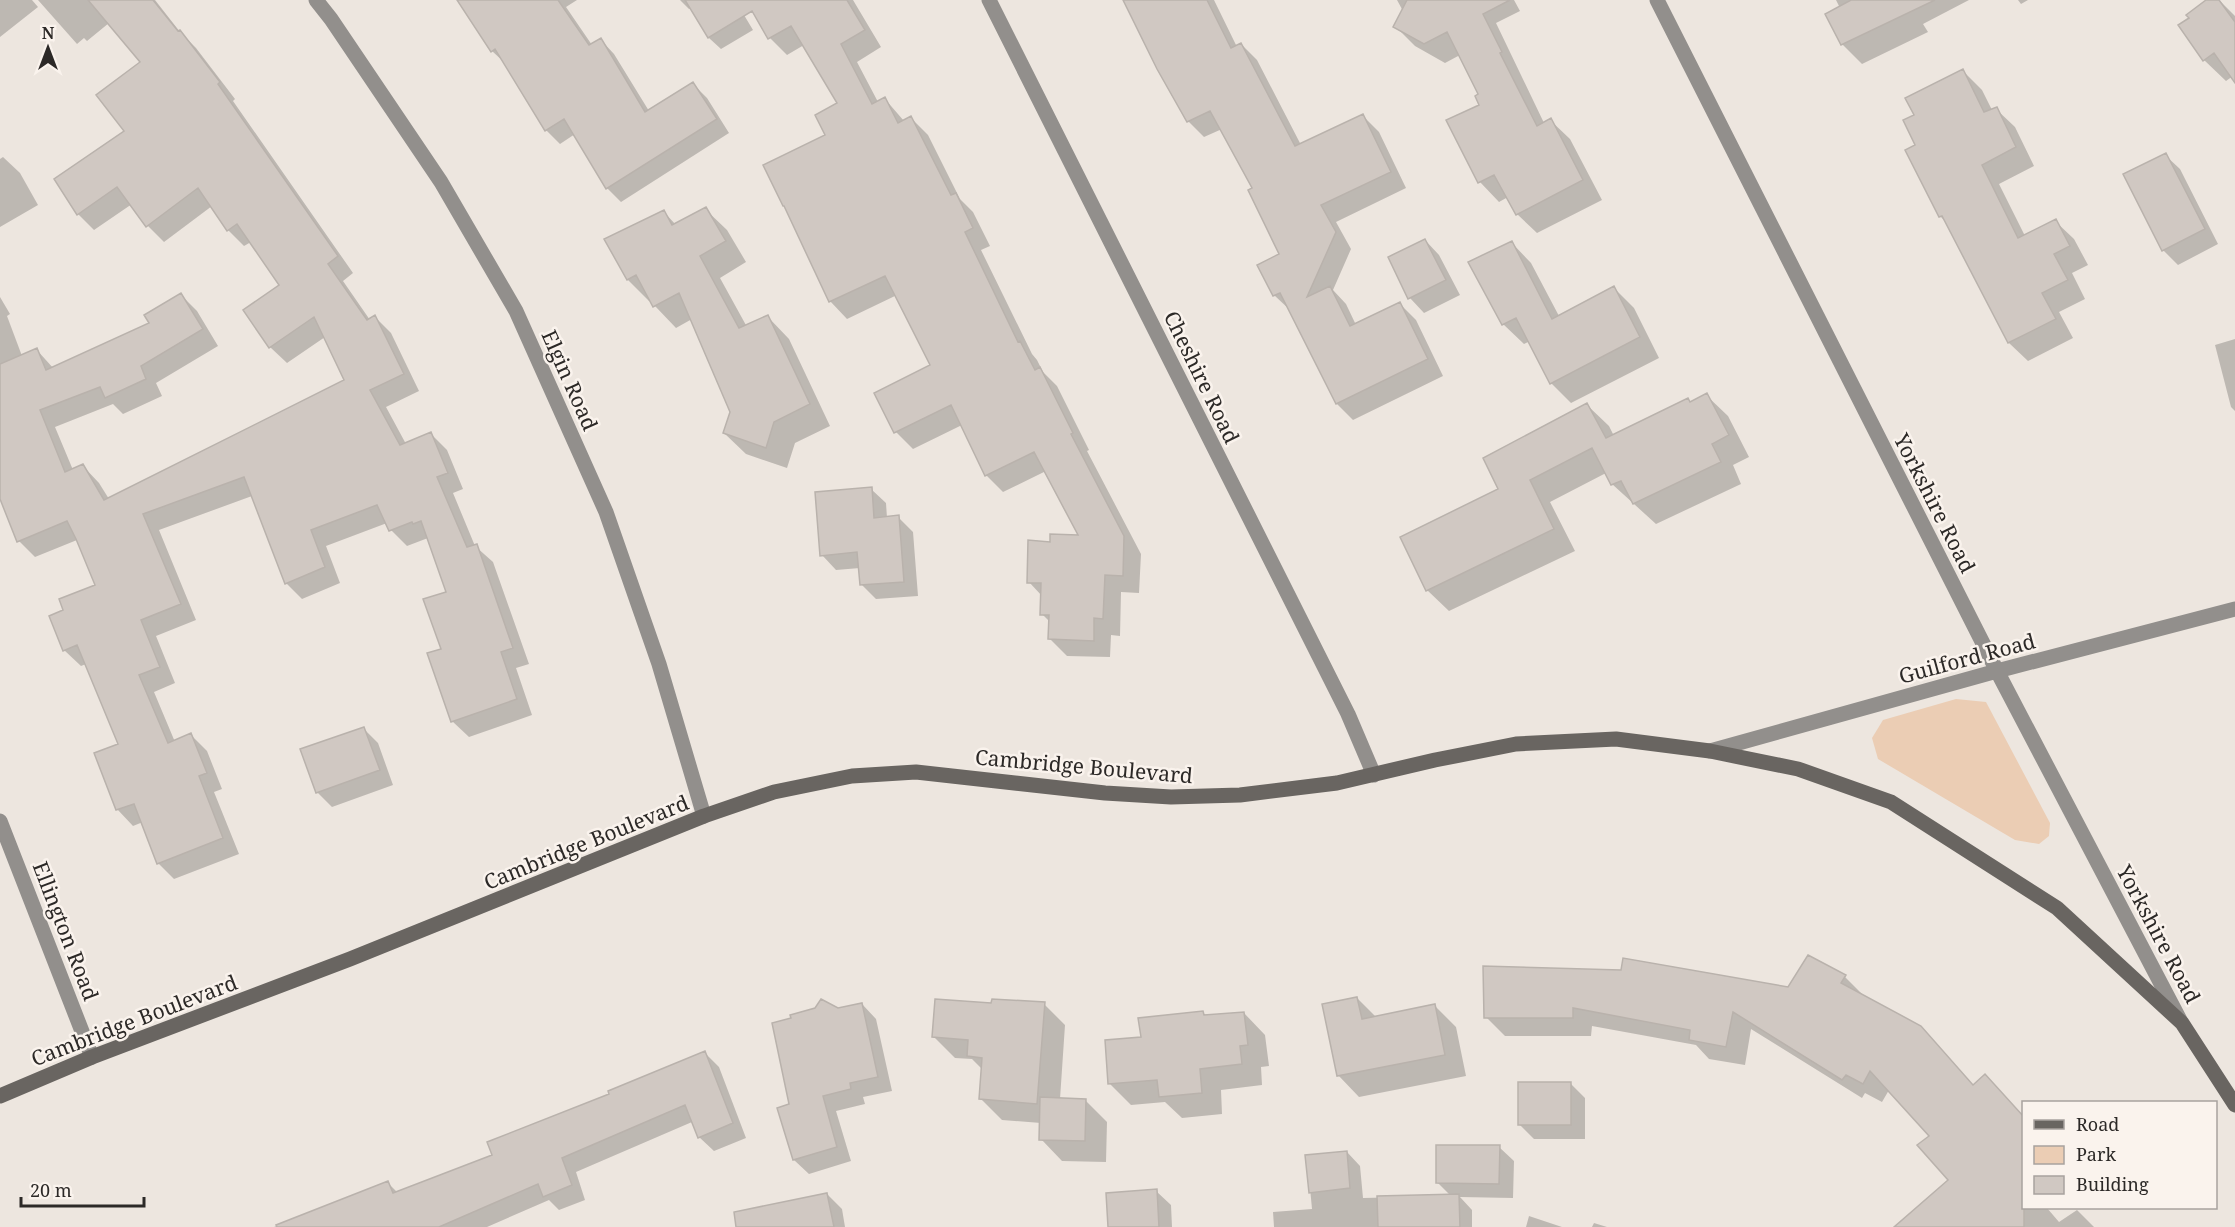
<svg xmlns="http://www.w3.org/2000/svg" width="2235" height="1227" viewBox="0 0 2235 1227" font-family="'Noto Serif',serif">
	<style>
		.green { fill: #ebcdb4 }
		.shadow { fill: #0003 }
		.building { fill: #d0c8c2; stroke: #b9b2ac; stroke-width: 1.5 }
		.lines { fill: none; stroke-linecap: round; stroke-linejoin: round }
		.street { stroke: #928f8c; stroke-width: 15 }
		.secondary { stroke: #696561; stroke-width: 15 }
		.labels { text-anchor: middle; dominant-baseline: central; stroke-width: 5; stroke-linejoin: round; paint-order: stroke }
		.street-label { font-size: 21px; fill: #2c2927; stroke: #faf3ed }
	</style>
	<rect width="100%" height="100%" fill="#ede6df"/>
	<path class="green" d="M1956,699L1986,702L2050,823L2049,836L2039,844L2015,840L1878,759L1872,738L1883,720Z"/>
	<path class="shadow" d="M0,0H32L38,7L0,37Z
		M38,0H155L180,32L196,48L235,99L233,101L353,273L343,281L370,320L375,317L391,333L419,391L386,407L406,444L431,434L447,450L463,489L453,493L475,546L493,562L529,664L516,668L532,715L469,737L452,721L442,650L448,592L428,538L407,546L391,530L387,523L326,546L340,583L302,599L286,583L252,496L159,530L196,620L156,636L175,683L154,692L175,742L191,735L207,751L222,789L214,792L239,854L174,879L158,863L143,822L133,826L117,809L120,745L86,664L81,666L64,650L65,611L97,586L77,540L35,557L19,541L0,495V297L10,314L7,316L22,356L36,349L54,369L151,324L181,295L197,311L218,346L156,383L162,396L123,414L113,404L55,427L73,470L83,466L99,483L109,499L346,380L325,337L287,363L270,347L281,286L251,242L244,246L228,230L212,206L164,242L148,226L132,204L94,230L78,214L126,131L142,62L109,23L87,41L84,38L77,44Z
		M463,0H577L566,7L592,45L601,40L614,54L649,111L693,84L707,98L729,133L621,202L607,188L575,134L560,144L546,130L506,64L492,51Z
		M680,0H735L753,30L721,49L709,38L691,8L689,9Z
		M768,0H853L881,47L857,62L878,102L885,99L904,121L911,118L928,135L960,199L973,212L990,246L981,250L1032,354L1037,360L1043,372L1057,386L1089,450L1087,451L1141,554L1139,593L1121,592L1120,636L1111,635L1110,657L1067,656L1049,638L1050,622L1042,614V596L1029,582L1052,543L1081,536L1046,471L1003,492L986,475L962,425L913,449L896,432L932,366L897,295L847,319L830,301L788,209L827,136L839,104L804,45L787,55L770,38L753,10Z
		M1125,0H1214L1237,47L1241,44L1257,60L1301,145L1363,116L1379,132L1406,188L1336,222L1351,249L1333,290L1346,304L1356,325L1400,304L1416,320L1443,376L1353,420L1337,404L1291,311L1274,295L1281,255L1254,188L1222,129L1204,137L1188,121Z
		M1397,0H1514L1520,11L1496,23L1544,123L1550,120L1570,139L1602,200L1537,233L1517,214L1508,197L1499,202L1480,182L1448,121L1481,106V95L1460,55L1445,63L1415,46L1395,26L1403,11Z
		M1836,0H1969L1923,24L1928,32L1862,64L1842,44L1827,14L1840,8Z
		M2018,0H2028L2021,4Z
		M2209,0H2219L2235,16V78L2233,76L2226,81L2204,60L2180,26L2191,18Z
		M1963,71L1982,90L1992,110L1996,109L2015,127L2034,166L1999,184L2025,236L2055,221L2074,239L2088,265L2072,273L2085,299L2059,312L2073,338L2028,361L2009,343L1949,225L1940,216L1917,146L1916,115Z
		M2165,155L2180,169L2218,244L2178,265L2163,250Z
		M3,157L20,173L38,205L0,227V159Z
		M705,209L727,230L746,262L720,278L747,327L768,317L789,339L830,426L795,443L787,468L746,454L724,433L732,412L692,319L676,328L655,306L651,300L649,301L628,280L664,212L676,225Z
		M1425,240L1439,255L1460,295L1424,313L1410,298Z
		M1511,242L1531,263L1559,316L1614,288L1634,308L1659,358L1571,403L1551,383L1530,341L1524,344L1503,324Z
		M2235,339V411L2231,407L2215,345Z
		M1706,395L1728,416L1749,457L1733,465L1741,484L1656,524L1612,484L1606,473L1550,502L1575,551L1449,611L1427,590L1500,490L1587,405L1609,426L1614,436Z
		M871,489L886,503L887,518L898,517L913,532L918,596L876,599L862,585L860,568L836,570L822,555Z
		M363,728L378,743L393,785L332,807L317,792Z
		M1485,967L1789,989L1845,977L1864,996L1920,1027L1974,1086L2024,1208H2047L2059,1222L2077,1210L2094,1227H1896L1950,1180L1931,1136L1889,1090L1882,1102L1865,1093L1862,1098L1751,1029L1745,1065L1709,1059L1696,1045L1592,1026L1591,1036H1505L1486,1017Z
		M1357,998L1376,1017L1435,1006L1456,1027L1466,1076L1359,1097L1338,1075Z
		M862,1004L876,1019L892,1091L863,1097L865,1104L836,1111L851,1161L809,1174L794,1160L791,1105L838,1010Z
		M993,1004H1044L1065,1025L1060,1099L1085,1100L1107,1122L1106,1162L1062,1161L1041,1139V1123L1002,1120L981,1099L983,1070L972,1059L955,1058L933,1036Z
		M1203,1013L1207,1016L1244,1013L1265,1035L1269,1066L1261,1067L1262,1085L1221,1090L1222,1114L1182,1118L1165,1102L1131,1105L1110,1084L1142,1038Z
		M705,1053L719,1067L746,1138L714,1151L699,1137L692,1122L576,1172L585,1200L559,1210L549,1200L487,1227H274L388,1183L398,1193L494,1156L611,1094Z
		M1571,1084L1585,1098V1139H1534L1519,1124Z
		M1499,1147L1514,1161L1513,1198L1460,1197L1472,1210V1227H1274L1273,1212L1312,1209L1307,1156L1347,1152L1360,1166L1363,1198L1451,1196L1437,1182Z
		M1156,1191L1171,1205L1172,1227H1109Z
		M827,1194L842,1209L845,1227H787Z
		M1529,1216L1562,1227H1526Z
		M1594,1223L1607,1227H1592Z"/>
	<path class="building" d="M88,0H153L178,31L180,30L220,82L218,84L338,256L328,264L367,320L375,315L404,374L370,390L400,445L431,432L448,473L437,477L467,547L477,544L513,648L501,652L517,699L451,722L427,653L441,649L423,599L446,592L421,521L413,524L412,522L389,531L377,505L311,530L325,567L285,584L244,477L143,514L181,604L141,620L160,667L139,675L168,743L191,733L207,773L199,776L223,838L157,864L134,804L116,810L94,753L118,744L77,645L63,651L49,616L63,610L59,599L95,585L76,539L67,521L17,542L0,499V364L37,348L46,370L149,323L144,315L181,293L203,329L141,366L146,379L105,398L100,387L40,410L65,472L83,464L104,500L344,380L314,317L269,348L243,310L279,285L237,224L227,231L198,188L146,227L117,187L77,215L54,179L124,131L96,95L140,62Z
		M457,0H558L589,45L601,38L645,112L693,82L717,119L606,189L564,119L545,131L495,49L491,52Z
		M685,0H847L865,30L841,44L872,104L885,97L898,123L911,116L951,195L956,193L973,228L965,232L1018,342L1020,341L1035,370L1040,367L1073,433L1071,434L1124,536L1123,576L1105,575L1103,619L1094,618V641L1048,639L1049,615H1040L1041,583H1027L1028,540L1050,542V534L1078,535L1034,452L985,476L951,405L894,433L874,393L930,365L885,276L829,302L784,206H783L763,165L825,135L815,115L837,103L791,26L768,39L752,11L708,38Z
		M1123,0H1207L1231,48L1241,43L1295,146L1363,114L1391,172L1321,205L1336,232L1307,297L1330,286L1350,326L1400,302L1428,359L1336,404L1280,293L1273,296L1257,265L1279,254L1248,190L1252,188L1210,111L1187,122L1157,69Z
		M1407,0H1510L1483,14L1502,52L1500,53L1537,126L1551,118L1583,180L1516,215L1494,175L1478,183L1446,120L1479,105L1475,96L1478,94L1447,32L1424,44L1393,27Z
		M1851,0H1935L1841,45L1825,14Z
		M2206,0H2219L2235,22V83L2214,53L2203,61L2178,25L2189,18L2186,15Z
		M1963,69L1984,112L1997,107L2016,147L1982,165L2018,238L2056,219L2070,246L2054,254L2068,280L2042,293L2056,319L2008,343L1942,216L1939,217L1905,150L1915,145L1903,120L1914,115L1905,98Z
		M2166,153L2205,229L2162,251L2123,174Z
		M706,207L726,241L700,256L739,328L768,315L810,404L774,422L766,448L723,433L730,412L679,293L653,307L636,275L627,280L604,239L664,210L672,225Z
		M1425,239L1446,280L1408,299L1388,257Z
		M1512,241L1552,319L1614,286L1640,337L1550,384L1516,318L1502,325L1468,262Z
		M1707,393L1729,435L1712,444L1721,462L1633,504L1621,481L1611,485L1592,448L1530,480L1554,529L1426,591L1400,537L1498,489L1483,458L1587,403L1606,438L1688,398L1690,402Z
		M872,487L874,518L899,515L904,582L860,585L857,552L820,556L815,492Z
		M364,727L380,770L316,793L300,749Z
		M1808,955L1846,975L1841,983L1921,1026L1973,1085L1985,1074L2024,1117V1227H1894L1948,1180L1917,1145L1929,1136L1870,1071L1863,1084L1846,1075L1842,1080L1733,1012L1726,1047L1689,1040L1690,1030L1573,1008V1018H1484L1483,966L1621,970L1623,958L1788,987Z
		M1357,997L1362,1019L1435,1004L1445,1055L1337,1076L1322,1004Z
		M821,999L838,1008L862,1003L878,1077L850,1083L851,1089L823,1096L837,1147L793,1160L777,1108L789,1104L772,1023L791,1018L790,1015L815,1008Z
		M935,999L991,1003L992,999L1045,1002L1037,1104L979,1099L982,1058L967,1056L968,1040L932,1037Z
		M1203,1011L1204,1015L1244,1012L1248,1045L1240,1046L1242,1064L1200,1069L1202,1093L1159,1097L1157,1080L1108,1084L1105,1040L1141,1037L1138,1018Z
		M705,1051L733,1123L698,1138L685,1105L562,1158L572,1185L543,1197L538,1184L439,1227H277L276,1225L388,1181L393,1193L492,1155L487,1142L609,1094L608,1091Z
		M1518,1082H1571V1125H1518Z
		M1040,1097L1086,1099L1085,1141L1039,1140Z
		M1436,1145H1500L1499,1184L1436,1183Z
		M1347,1151L1350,1188L1309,1193L1305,1155Z
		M1157,1189L1159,1227H1108L1106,1193Z
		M827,1193L834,1227H736L734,1212Z
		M1459,1194L1460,1227H1378L1377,1196Z"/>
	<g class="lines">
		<path class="street" d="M316,0L331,19L441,182L516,311L606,512L659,664L704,816
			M989,0L1348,714L1374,775
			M1657,0L1997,671L2180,1020
			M1710,751L1997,671L2235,609
			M0,821L92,1057"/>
		<path class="secondary" d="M0,1096L92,1057L350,959L704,816L774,792L852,776L916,772L1105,793L1171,797L1240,795L1337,783L1435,760L1516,744L1616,739L1710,751L1798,769L1891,802L2057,908L2182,1023L2235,1105"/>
	</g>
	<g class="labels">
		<g class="street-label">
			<text transform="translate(1202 377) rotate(64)">Cheshire Road</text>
			<text transform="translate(570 380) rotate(66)">Elgin Road</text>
			<text transform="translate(1935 503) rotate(63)">Yorkshire Road</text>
			<text transform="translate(1967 658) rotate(-15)">Guilford Road</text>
			<text transform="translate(1084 766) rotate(5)">Cambridge Boulevard</text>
			<text transform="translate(586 842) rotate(-22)">Cambridge Boulevard</text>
			<text transform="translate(66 931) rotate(69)">Ellington Road</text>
			<text transform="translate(2159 934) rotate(62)">Yorkshire Road</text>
			<text transform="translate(134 1020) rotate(-21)">Cambridge Boulevard</text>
		</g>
	</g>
	<rect x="2022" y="1101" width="195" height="108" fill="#faf3ed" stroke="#a8a29e" stroke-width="1.5"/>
	<rect x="2034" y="1120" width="30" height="9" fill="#696561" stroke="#a8a29e" stroke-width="1.5"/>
	<text x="2076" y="1131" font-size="18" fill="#2c2927">Road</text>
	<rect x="2034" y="1146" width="30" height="18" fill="#ebcdb4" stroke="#a8a29e" stroke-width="1.5"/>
	<text x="2076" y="1161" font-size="18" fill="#2c2927">Park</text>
	<rect x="2034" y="1176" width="30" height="18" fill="#d0c8c2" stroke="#a8a29e" stroke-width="1.5"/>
	<text x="2076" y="1191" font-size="18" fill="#2c2927">Building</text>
	<g transform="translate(48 48)" stroke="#faf3ed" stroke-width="4.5" paint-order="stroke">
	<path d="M0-4.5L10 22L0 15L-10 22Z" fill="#2c2927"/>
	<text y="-9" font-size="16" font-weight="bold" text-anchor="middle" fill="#2c2927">N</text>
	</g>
	<path d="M21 1197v9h123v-9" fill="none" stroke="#2c2927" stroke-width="3"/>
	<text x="30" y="1197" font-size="18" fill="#2c2927" stroke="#faf3ed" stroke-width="4.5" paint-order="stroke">20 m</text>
</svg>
